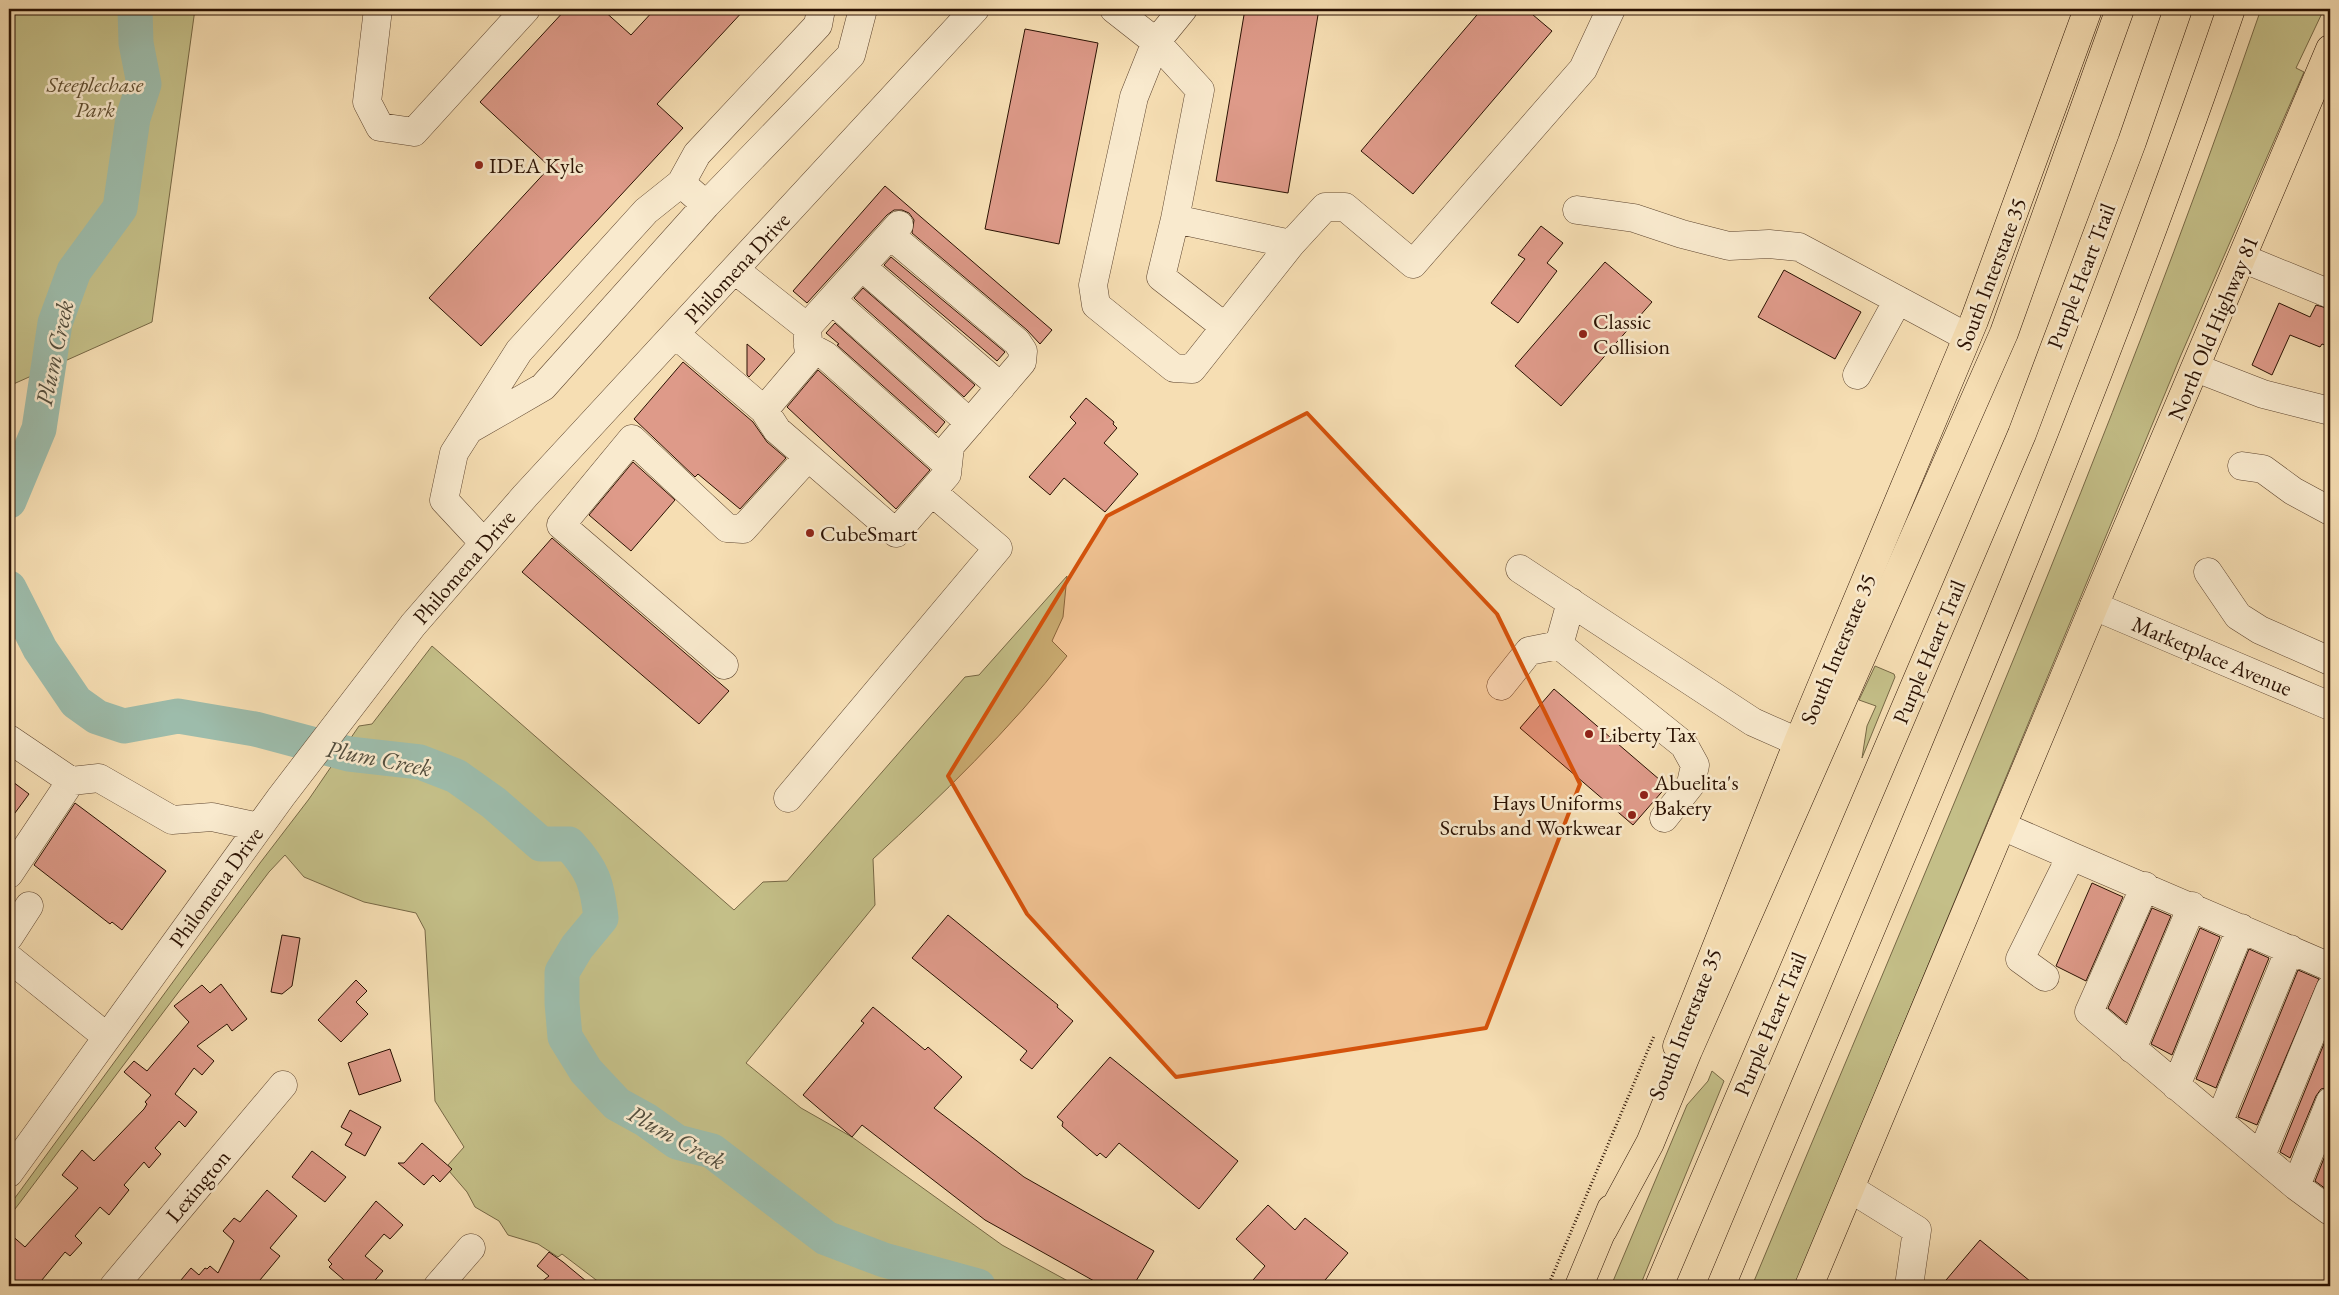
<svg xmlns="http://www.w3.org/2000/svg" width="2339" height="1295" viewBox="0 0 2339 1295" font-family="'EB Garamond',serif">
	<style>
		.green { fill: #c4bf88; stroke: #776845 }
		.lines { fill: none; stroke-linecap: round; stroke-linejoin: round }
		.river { stroke: #9dbcab; stroke-width: 35 }
		.building { fill: #de9a89; stroke: #2a1102 }
		.minor-casing { stroke: #5d442e; stroke-width: 29 }
		.major-casing { stroke: #2a1102; stroke-width: 29 }
		.highway-casing { stroke: #2a1102; stroke-width: 29 }
		.path { stroke: #2a1102; stroke-width: 3; stroke-dasharray: 1 2.5; stroke-linecap: butt }
		.minor { stroke: #f9eace; stroke-width: 28 }
		.major { stroke: #f6deb3; stroke-width: 28 }
		.highway { stroke: #f6deb3; stroke-width: 28 }
		.marked { fill: #d5520b; fill-opacity: 0.2; stroke: #d5520b; stroke-width: 4; stroke-linejoin: round }
		.poi-dot { fill: #8f2418; stroke: #f9eace; stroke-width: 2 }
		.labels { text-anchor: middle; dominant-baseline: central; stroke-width: 5; stroke-linejoin: round; paint-order: stroke }
		.park-label { font-size: 22px; font-style: italic; fill: #604e31; stroke: #f9eace }
		.poi-label { font-size: 22px; fill: #2a1102; stroke: #f9eace; text-anchor: start }
		.street-label { font-size: 22px; fill: #2a1102; stroke: #f9eace }
		.water-label { font-size: 24px; font-style: italic; fill: #524d3d; stroke: #f9eace }
	</style>
	<rect width="100%" height="100%" fill="#f6deb3"/>
	<filter id="stains"><feTurbulence type="fractalNoise" baseFrequency=".004" numOctaves="4"/><feColorMatrix values="0 0 0 0 .2 0 0 0 0 .09 0 0 0 0 .02 0 0 0 .5 -.17"/></filter>
	<radialGradient id="worn" r=".72"><stop offset=".6" stop-color="#630" stop-opacity="0"/><stop offset="1" stop-color="#630" stop-opacity=".3"/></radialGradient>
	<path class="green" d="M9,9H195L152,322L9,386Z
		M2261,9H2324L2296,68L2304,72L2181,355L1795,1286H1752C1928,863 2112,443 2261,9Z
		M1067,576L1063,617L1052,641L1067,656C1010,730 941,796 873,859L875,905L746,1063L801,1108L852,1137L1002,1245L1077,1286H604L562,1254L558,1257L538,1244L508,1235L499,1221L475,1207L467,1192L449,1171L452,1169L448,1165L464,1147L435,1101L425,930L416,913L364,902L304,877L285,855L269,872L9,1217V1206L260,863L309,799L359,726L372,724L432,646L734,910L763,882L787,881L965,677L979,675Z
		M1875,666L1894,674L1895,677L1862,758L1867,726L1876,706L1859,700Z
		M1712,1071L1724,1081L1640,1286H1611L1687,1105L1708,1081Z"/>
	<g class="lines">
		<path class="river" d="M9,501L39,429L55,323L74,271L120,208L133,118L144,84L136,43L135,9
			M9,588L40,649L76,702L97,717L124,726L178,716L255,729L349,754L420,762L456,776L494,803L541,844H569C593,870 597,883 601,918L577,947L562,972V1003L565,1037L586,1071L617,1104L646,1120L677,1142L712,1151L826,1238L884,1260L978,1286"/>
	</g>
	<path class="building" d="M566,9H602L631,35L655,9H745L657,104L683,128L481,346L429,298L550,167L480,102Z
		M1245,9H1319L1288,193L1216,181Z
		M1482,9H1526L1552,31L1413,194L1361,151Z
		M1025,29L1098,43L1059,244L985,229Z
		M885,186L1052,330L1040,344L1027,330L912,233L914,220L909,213L902,210H894L887,215L807,303L793,291Z
		M1541,226L1563,243L1547,263L1557,271L1518,323L1491,303L1525,259L1518,255Z
		M891,257L1005,352L997,361L884,265Z
		M1605,262L1652,302L1561,406L1515,366Z
		M1784,270L1861,312L1835,359L1758,317Z
		M863,288L975,385L964,397L856,300L854,298Z
		M2279,303L2310,317L2316,305L2330,309V347L2322,344L2320,347L2290,335L2272,375L2252,365Z
		M835,323L945,422L936,433L837,345L839,344L826,333Z
		M747,344L765,359L749,377L747,375Z
		M683,362L753,422L767,442L786,458L740,509L698,474L695,477L634,419Z
		M818,370L930,470L896,509L787,407Z
		M1086,398L1114,422L1113,424L1117,428L1104,443L1138,474L1105,512L1064,478L1050,495L1029,477L1076,423L1070,417Z
		M633,462L675,500L631,551L589,515Z
		M552,538L729,691L699,724L522,572Z
		M1554,689L1667,786L1633,825L1520,728Z
		M9,779L29,794L9,821Z
		M75,803L166,871L122,930L112,922L110,924L34,865Z
		M2092,883L2123,897L2086,981L2056,966Z
		M2152,908L2171,916L2126,1023L2108,1008Z
		M948,915L1058,1005L1057,1007L1073,1021L1032,1069L1020,1060L1027,1051L912,958Z
		M2200,928L2220,937L2172,1055L2151,1044Z
		M282,935L300,938L292,986L282,994L271,992Z
		M2249,949L2269,958L2216,1088L2196,1079Z
		M2298,970L2319,979L2257,1125L2238,1117Z
		M356,980L367,991L356,1002L368,1014L341,1042L318,1020Z
		M221,984L247,1019L232,1031L227,1024L197,1046L214,1061L202,1075L194,1068L175,1094L197,1112L185,1127L179,1121L155,1148L161,1154L149,1168L144,1162L124,1185L129,1190L109,1215L100,1207L75,1236L82,1243L70,1256L65,1252L37,1286H22L9,1275V1233L25,1247L78,1188L62,1175L82,1150L94,1161L144,1109L147,1104L145,1102L151,1095L124,1072L134,1061L147,1071L189,1022L174,1006L202,985L210,993Z
		M873,1007L925,1050L928,1047L962,1077L934,1108L1024,1177L1154,1251L1133,1286H1103L985,1220L862,1125L852,1137L803,1095L864,1023L861,1021Z
		M2330,1029V1087L2321,1089L2316,1096L2290,1158L2280,1152Z
		M390,1049L401,1081L359,1095L348,1063Z
		M1110,1057L1238,1161L1199,1209L1119,1143L1106,1158L1100,1153L1097,1156L1062,1126L1063,1122L1057,1117Z
		M350,1110L381,1127L365,1156L345,1145L352,1133L341,1127Z
		M422,1143L452,1169L440,1182L433,1175L424,1185L398,1163H404Z
		M2330,1143V1192L2315,1181Z
		M312,1151L346,1177L325,1202L292,1177Z
		M267,1190L297,1216L270,1248L280,1256L255,1286H176L191,1268L199,1275L205,1268L207,1269L210,1266L218,1273L234,1241L223,1231L234,1218L240,1222Z
		M376,1201L403,1225L390,1239L384,1234L365,1256L383,1271L370,1286H351L329,1267L332,1264L328,1260Z
		M1268,1205L1295,1230L1305,1218L1348,1253L1320,1286H1248L1265,1266L1236,1239Z
		M1980,1240L2036,1286H1941Z
		M549,1252L563,1262L592,1286H536L549,1276L537,1266Z"/>
	<g class="lines">
		<g class="minor-casing">
			<path id="minor" d="M378,9L367,102L380,127L414,132L526,9
				M1114,9L1156,42L1134,97L1093,285L1096,305L1174,368L1192,369L1291,244
				M1183,9L1156,42L1200,90L1175,219L1291,244L1325,207H1345L1413,264L1583,69L1611,9
				M681,183L697,154L818,25L821,9
				M1577,210L1634,218L1682,234L1729,246L1769,244L1799,247L1967,337
				M1175,219L1161,277L1225,327
				M2242,258L2330,294
				M862,267L1001,387
				M735,270L807,327L899,225
				M832,300L970,423
				M675,334L764,410L809,357L807,327
				M808,346L825,355L948,465
				M2196,368L2263,394L2330,411
				M1857,375L1898,300
				M764,410L777,430L896,533L947,474L950,446L1022,362L1023,351L1017,342L890,235
				M472,428L543,387L706,205
				M2242,466L2263,469L2293,491L2330,511
				M484,543L444,500L454,453L519,351L646,211L681,183L706,205L851,55L863,9
				M1520,569L1753,722L1798,742
				M2208,572L2238,616L2260,630L2330,661
				M1571,602L1559,645L1684,745L1695,765L1691,784L1664,818
				M2094,606L2330,706
				M724,665L561,525L632,439L727,528L743,529L808,457
				M1501,686L1529,651L1559,645
				M9,739L71,781
				M788,798L998,548L932,492
				M2002,826L2071,856L2020,959L2045,977
				M2071,856L2330,967
				M9,874L71,781L99,778L172,820L212,817L259,827
				M2145,886L2089,1012L2296,1186L2330,1211
				M9,937L29,906
				M9,958L107,1037
				M2132,1049L2192,906
				M2176,1086L2241,928
				M2219,1121L2290,949
				M2261,1156L2330,989
				M9,1173L281,797L413,625L525,496L975,9
				M2296,1186L2330,1102
				M1851,1189L1917,1230L1909,1286
				M114,1286L283,1085
				M438,1286L471,1248"/>
		</g>
		<g class="major-casing">
			<path id="major" d="M1677,1046L1798,742L1974,321L2088,9
				M1579,1286L1611,1209
				M1809,1286L2094,606L2330,49"/>
		</g>
		<g class="highway-casing">
			<path id="highway" d="M1603,1230L1650,1143L1688,1051L2004,333L2120,9
				M1659,1286L2022,434L2132,142L2178,9
				M1721,1286C1897,863 2083,443 2231,9"/>
		</g>
		<path class="path" d="M1548,1286L1654,1036"/>
		<use href="#minor" class="minor"/>
		<use href="#major" class="major"/>
		<use href="#highway" class="highway"/>
	</g>
	<path class="marked" d="M1307,413L1497,614L1580,784L1486,1028L1176,1077L1027,914L948,776L1107,516Z"/>
	<g class="poi-dot">
		<circle cx="479" cy="165" r="5"/>
		<circle cx="1583" cy="334" r="5"/>
		<circle cx="810" cy="533" r="5"/>
		<circle cx="1589" cy="734" r="5"/>
		<circle cx="1644" cy="795" r="5"/>
		<circle cx="1632" cy="815" r="5"/>
	</g>
	<g class="labels">
		<g class="park-label">
			<text x="95" y="84">Steeplechase<tspan x="95" dy="25">Park</tspan></text>
		</g>
		<g class="poi-label">
			<text x="489" y="165">IDEA Kyle</text>
			<text x="1593" y="321">Classic<tspan x="1593" dy="25">Collision</tspan></text>
			<text x="820" y="533">CubeSmart</text>
			<text x="1599" y="734">Liberty Tax</text>
			<text x="1654" y="782">Abuelita's<tspan x="1654" dy="25">Bakery</tspan></text>
			<text x="1622" y="802" text-anchor="end">Hays Uniforms<tspan x="1622" dy="25">Scrubs and Workwear</tspan></text>
		</g>
		<g class="street-label">
			<text transform="translate(737 268) rotate(-47)">Philomena Drive</text>
			<text transform="translate(1991 274) rotate(-69)">South Interstate 35</text>
			<text transform="translate(2081 276) rotate(-69)">Purple Heart Trail</text>
			<text transform="translate(2213 328) rotate(-67)">North Old Highway 81</text>
			<text transform="translate(464 567) rotate(-49)">Philomena Drive</text>
			<text transform="translate(1838 649) rotate(-67)">South Interstate 35</text>
			<text transform="translate(1929 652) rotate(-67)">Purple Heart Trail</text>
			<text transform="translate(2212 656) rotate(23)">Marketplace Avenue</text>
			<text transform="translate(216 887) rotate(-54)">Philomena Drive</text>
			<text transform="translate(1685 1024) rotate(-68)">South Interstate 35</text>
			<text transform="translate(1770 1024) rotate(-67)">Purple Heart Trail</text>
			<text transform="translate(198 1186) rotate(-50)">Lexington</text>
		</g>
		<g class="water-label">
			<text transform="translate(54 353) rotate(-78)">Plum Creek</text>
			<text transform="translate(379 758) rotate(11)">Plum Creek</text>
			<text transform="translate(677 1137) rotate(29)">Plum Creek</text>
		</g>
	</g>
	<rect width="2339" height="1295" fill="none" stroke="#f6deb3" stroke-width="30"/>
	<rect x="10" y="10" width="2319" height="1275" fill="none" stroke="#2a1102" stroke-width="2.5"/>
	<rect x="15" y="15" width="2309" height="1265" fill="none" stroke="#2a1102"/>
	<rect width="100%" height="100%" filter="url(#stains)"/>
	<rect width="100%" height="100%" fill="url(#worn)"/>
</svg>
